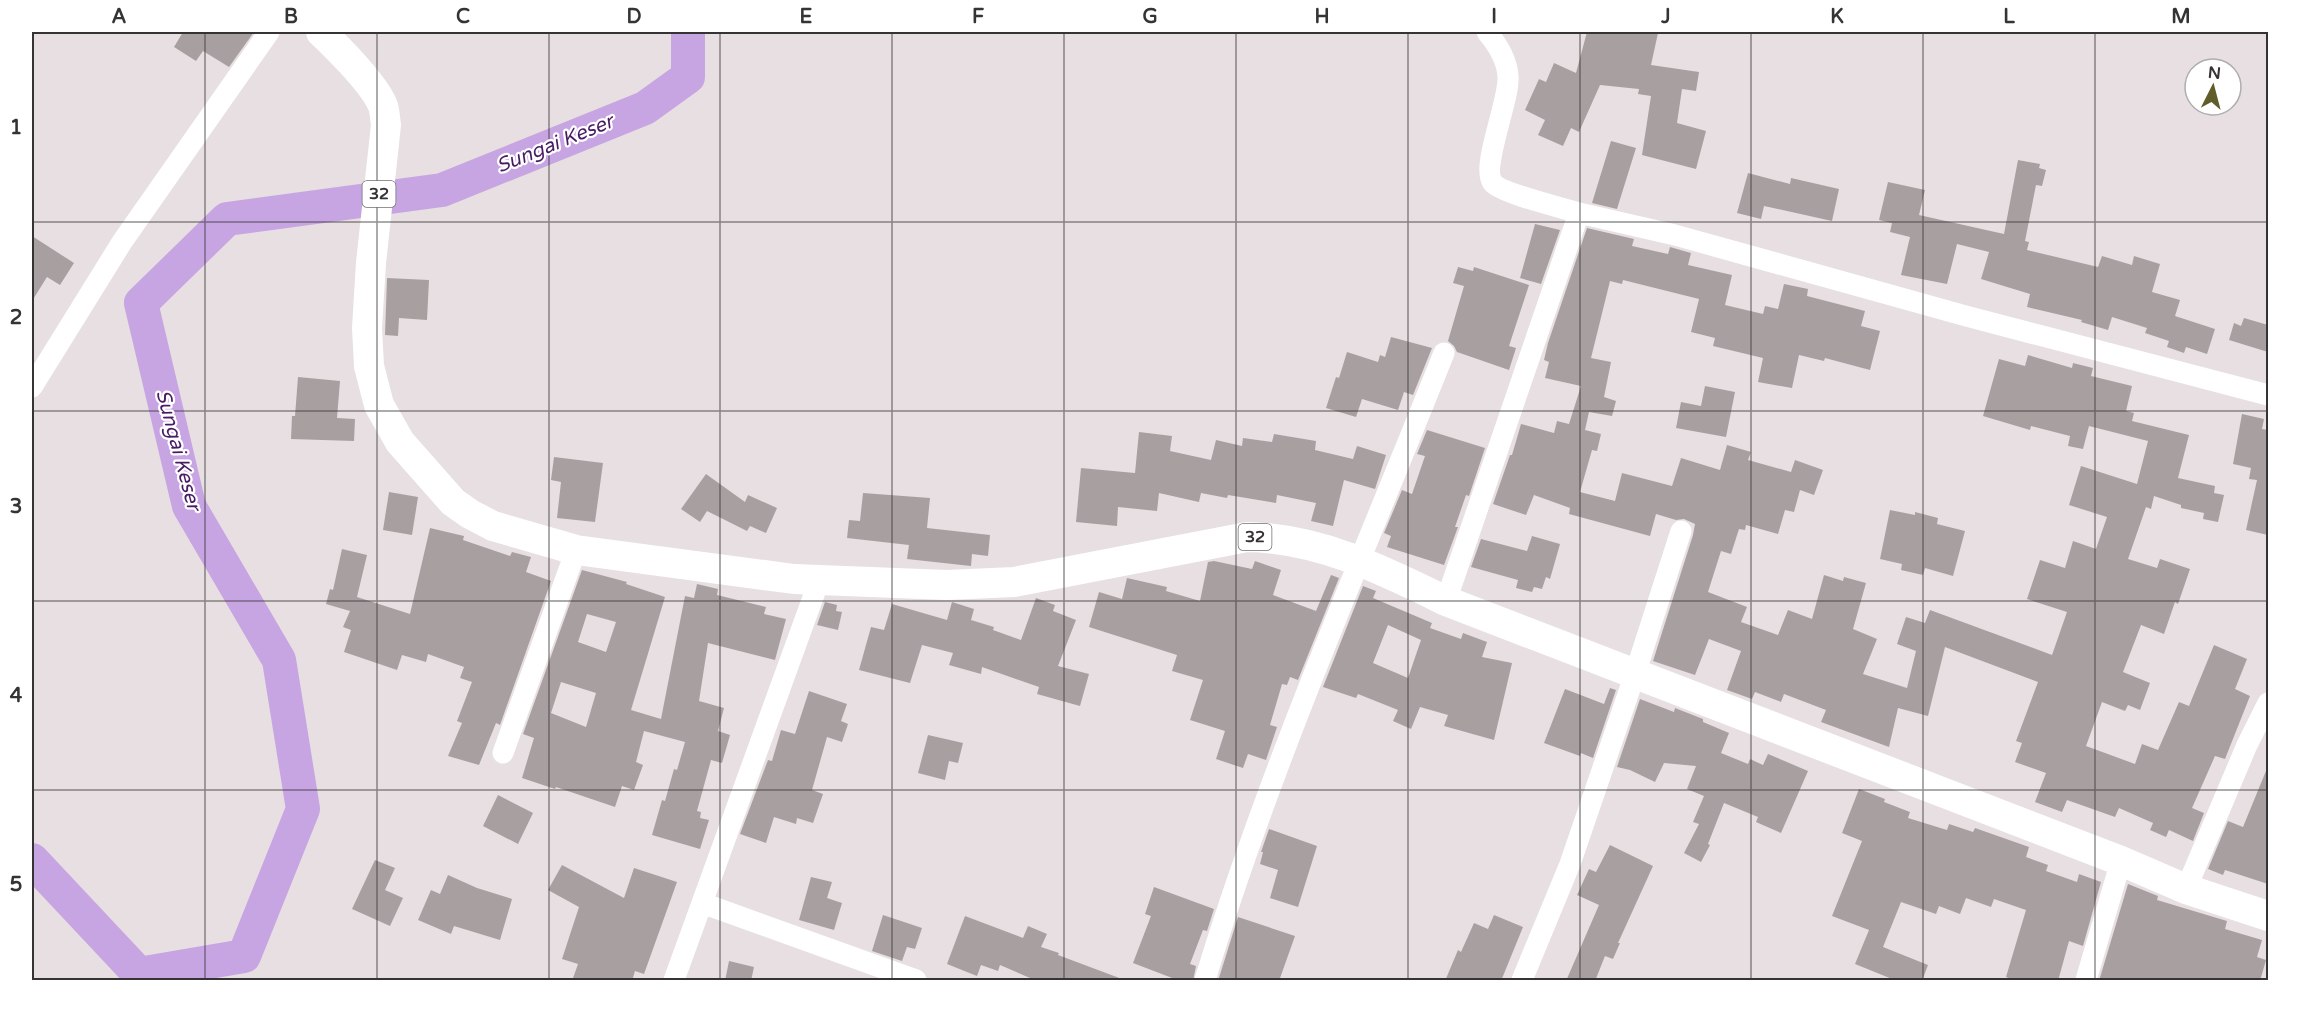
<svg xmlns="http://www.w3.org/2000/svg" width="2300" height="1012" viewBox="0 0 2300 1012" font-family="'Varela Round',sans-serif">
	<style>
		.lines { fill: none; stroke-linecap: round; stroke-linejoin: round }
		.river { stroke: #c7a4e2; stroke-width: 34 }
		.building { fill: #a8a0a0; fill-rule: evenodd }
		.minor { stroke: #fff; stroke-width: 21 }
		.highway { stroke: #fff; stroke-width: 30 }
		.grid { fill: none; stroke: #363334; stroke-width: 1.5; stroke-opacity: 0.55 }
		.labels { text-anchor: middle; dominant-baseline: central; stroke-width: 4.5; stroke-linejoin: round; paint-order: stroke }
		.shield { fill: #fff; stroke: #727071; stroke-width: 1.5 }
		.shield-label { font-size: 16px; font-weight: bold; fill: #363334 }
		.water-label { font-size: 20px; font-style: italic; fill: #481b64; stroke: #fff }
		.neatline { fill: none; stroke: #363334; stroke-width: 2 }
		.grid-label { font-size: 20px; text-anchor: middle; font-weight: bold; fill: #363334 }
	</style>
	<rect width="100%" height="100%" fill="#e7dfe1"/>
	<g class="lines">
		<path class="river" d="M32,860L139,974L244,956L303,809L279,660L189,506L141,303L227,219L442,190L645,108L688,77V32"/>
	</g>
	<path class="building" d="M183,32H254L229,67L203,51L196,61L174,47Z
		M1587,32L1658,33L1651,65L1699,72L1696,91L1682,89L1677,123L1706,131L1696,169L1642,155L1651,96L1638,94L1639,89L1600,85L1579,132L1571,128L1563,146L1538,135L1545,120L1525,110L1539,79L1546,82L1554,63L1576,73Z
		M1611,141L1636,148L1617,209L1592,203Z
		M2018,160L2040,164L2039,168L2046,170L2042,186L2036,185L2025,241L2029,242L2027,250L2098,267L2102,256L2132,265L2134,256L2160,264L2152,292L2180,300L2175,316L2215,329L2207,354L2186,347L2184,353L2167,347L2169,341L2145,333L2147,328L2112,317L2108,330L2081,322L2082,320L2027,307L2030,294L1981,279L1989,252L1957,244L1947,284L1901,275L1910,237L1890,232L1892,223L1879,220L1888,182L1925,190L1919,215L2004,234Z
		M1748,173L1790,184L1791,178L1839,189L1832,221L1764,206L1761,219L1737,213Z
		M1535,224L1560,230L1541,284L1520,278Z
		M1587,228L1634,239L1632,246L1668,254L1670,247L1691,253L1688,265L1732,275L1725,305L1763,314L1765,306L1778,309L1784,284L1808,289L1807,296L1865,311L1861,326L1880,331L1870,370L1825,358L1824,361L1799,355L1792,388L1758,382L1763,358L1713,346L1715,338L1691,332L1699,299L1623,280L1622,284L1610,281L1591,358L1611,362L1604,397L1616,401L1612,416L1589,412L1585,430L1601,434L1597,451L1592,450L1580,492L1615,501L1622,473L1672,486L1681,458L1720,470L1727,445L1751,452L1748,460L1791,472L1795,460L1823,470L1814,495L1800,490L1794,512L1785,510L1778,534L1746,525L1745,530L1739,529L1731,554L1721,551L1708,592L1747,607L1741,622L1778,635L1788,610L1812,619L1824,575L1843,581L1844,577L1866,583L1853,629L1877,639L1863,674L1907,688L1916,651L1897,644L1906,617L1925,623L1930,610L2052,655L2067,612L2027,599L2040,560L2065,568L2073,541L2096,549L2107,517L2069,505L2081,466L2137,484L2148,441L2089,426L2083,449L2068,446L2070,436L2031,426L2030,430L1983,416L1999,359L2025,366L2028,355L2072,368L2073,363L2093,368L2091,376L2132,386L2126,411L2134,413L2132,421L2189,435L2178,478L2215,486L2214,493L2224,495L2218,522L2203,519L2204,513L2181,508V505L2154,496L2151,509L2146,507L2128,559L2157,568L2160,559L2190,569L2178,604L2175,602L2164,634L2141,625L2123,672L2150,683L2140,710L2128,705L2125,711L2102,702L2086,746L2135,764L2142,744L2158,750L2179,702L2189,706L2214,645L2247,659L2235,689L2250,696L2225,759L2215,756L2192,808L2204,813L2193,841L2169,830L2166,837L2150,830L2153,823L2119,808L2115,817L2067,800L2062,812L2035,802L2046,773L2015,762L2022,743L2016,741L2038,682L1945,647L1928,716L1898,708L1889,747L1821,722L1826,710L1784,694L1781,702L1755,692L1752,699L1727,690L1741,651L1709,639L1695,675L1653,661L1693,535L1695,524L1684,519L1676,520L1656,514L1650,536L1569,514L1570,508L1534,495L1526,515L1493,504L1510,455H1512L1521,424L1554,433L1557,421L1569,424L1581,386L1545,378L1549,362L1544,360L1548,343Z
		M32,236L74,263L60,285L47,277L32,301Z
		M1458,267L1473,271L1474,267L1529,285L1509,346L1516,348L1509,370L1457,352L1454,346L1448,341L1464,286L1453,283Z
		M387,278L429,280L427,320L399,318L398,336L385,335Z
		M2244,318L2268,325V352L2229,340L2234,323L2241,326Z
		M1391,337L1432,348L1413,395L1404,392L1398,410L1362,399L1356,417L1326,408L1336,377L1339,378L1347,352L1378,362L1380,355L1385,357Z
		M298,377L340,381L337,418L355,419L354,441L291,439L292,416H295Z
		M1705,386L1735,392L1726,437L1676,428L1681,402L1701,406Z
		M2242,414L2264,419L2262,429L2268,430V535L2246,530L2257,480L2249,479L2251,468L2233,464Z
		M1427,430L1485,448L1469,496L1466,495L1455,527H1458L1444,565L1387,547L1391,536L1384,533L1402,490L1412,494L1425,456L1417,454Z
		M1139,432L1172,436L1170,451L1211,460L1216,440L1242,446L1243,438L1272,442L1274,434L1316,441L1315,450L1353,459L1357,446L1386,455L1375,489L1344,480L1333,526L1311,521L1316,503L1277,495L1276,503L1228,495L1227,498L1201,493L1199,502L1159,493L1157,511L1118,507L1117,526L1076,522L1081,468L1135,473Z
		M554,457L603,463L595,522L557,518L561,482L551,480Z
		M706,474L745,502L748,495L777,508L766,533L750,526L747,531L707,511L700,522L681,509Z
		M389,492L418,497L412,535L383,530Z
		M863,493L930,498L927,528L990,535L988,556L972,554L971,566L907,559L909,545L847,538L849,520L860,521Z
		M1890,510L1915,515V512L1938,518L1937,524L1965,531L1953,576L1925,568L1923,575L1901,570L1902,564L1880,559Z
		M430,528L464,536L463,540L510,556L512,552L531,557L526,572L551,581L500,725L496,723L479,765L448,756L462,723L457,721L472,682L460,678L464,667L428,654L426,662L402,655L397,670L344,652L351,630L343,627L350,611L326,604L330,589L333,590L342,549L367,555L357,597L410,614Z
		M1532,536L1560,544L1550,579L1546,577L1542,589L1534,587L1532,592L1516,588L1518,580L1471,567L1481,539L1527,551Z
		M1214,561L1252,569L1255,561L1281,570L1273,595L1316,611L1331,575L1339,578L1298,680L1290,677L1287,685L1282,684L1270,725L1277,727L1266,760L1248,754L1243,768L1216,759L1225,731L1190,720L1203,680L1172,671L1177,655L1089,627L1099,592L1122,599L1127,578L1167,587L1166,591L1200,601L1208,562Z
		M582,570L627,582L626,584L665,597L631,710L661,719L685,596L694,598L697,584L718,589L717,595L766,607L764,614L786,619L775,660L708,643L699,701L724,708L718,731L730,735L722,763L711,760L697,811L701,812L700,818L709,820L700,849L652,835L662,800L665,801L674,769L677,770L685,742L644,731L636,762L643,765L634,790L622,786L615,807L556,787L555,789L522,778L534,738L523,734ZM587,614L616,622L606,652L578,642ZM561,682L596,693L586,727L551,713Z
		M1363,586L1376,591L1373,598L1432,623L1430,628L1461,639L1463,633L1487,642L1482,657L1512,663L1494,740L1444,726L1448,715L1420,707L1411,729L1393,721L1398,710L1358,694L1356,698L1323,687ZM1388,625L1421,640L1408,678L1373,663Z
		M1036,598L1055,605L1053,611L1076,620L1058,666L1089,674L1080,706L1037,694L1039,687L982,667L981,674L949,665L953,653L922,645L910,683L859,670L871,627L884,630L892,604L947,620L952,602L974,609L971,620L994,627L993,630L1021,640Z
		M825,602L837,605L836,611L842,612L838,630L817,625Z
		M1610,688L1616,690L1593,758L1581,753L1580,756L1544,743L1565,689L1604,704Z
		M809,691L847,704L841,721L848,724L842,742L827,737L812,790L823,794L813,823L797,818L796,824L774,817L766,843L740,834L768,760L772,761L781,730L795,734Z
		M1640,699L1674,712L1675,708L1703,719V722L1729,733L1721,753L1748,764L1750,759L1763,765L1768,754L1808,771L1781,833L1756,822L1758,817L1724,803L1708,844L1710,845L1701,862L1684,853L1699,824L1693,822L1704,796L1687,789L1696,766L1664,763L1655,782L1630,770L1617,767Z
		M928,735L963,743L958,763L949,761L945,780L918,773Z
		M2268,766V884L2225,870L2223,875L2208,869L2228,821L2243,827Z
		M1859,789L1885,799L1884,802L1910,812L1908,818L1947,830L1949,824L1973,832L1975,828L2029,847L2026,857L2048,865L2046,871L2077,882L2079,874L2101,882L2083,946L2069,941L2058,981H2016L2006,977L2026,910L1994,899L1991,907L1966,898L1960,914L1939,906L1936,914L1901,902L1883,947L1928,965L1922,981H1897L1855,964L1869,930L1832,916L1862,841L1842,833Z
		M498,795L533,813L518,844L483,826Z
		M1269,829L1317,846L1298,907L1270,898L1278,870L1260,864L1263,852H1261Z
		M1610,845L1653,866L1618,943H1620L1613,959L1605,956L1595,981H1566L1599,905L1577,895L1589,869L1596,872Z
		M375,860L395,868L385,890L403,898L390,926L352,909Z
		M562,865L624,898L634,868L677,882L644,974L635,971L632,981H572L578,964L562,959L579,907L548,890Z
		M448,875L477,888L512,899L500,940L454,926L451,934L418,920L431,890L440,894Z
		M811,877L832,882L827,898L842,903L834,930L799,920Z
		M2128,884L2158,896L2157,900L2227,921L2225,929L2262,940L2257,957L2266,960L2260,981H2099Z
		M1154,887L1214,909L1207,931L1203,930L1190,964L1196,966L1193,981H1180L1133,963L1151,916L1145,914Z
		M883,915L922,928L915,949L907,947L902,961L872,951Z
		M1494,915L1523,927L1501,981H1445L1458,950L1461,952L1474,923L1488,929Z
		M965,916L1023,938L1028,926L1047,934L1041,947L1059,953L1058,955L1122,979V981H1037L1000,965L998,971L981,965L977,976L947,964Z
		M1238,917L1295,936L1279,981H1218Z
		M729,961L754,967L751,981H725Z"/>
	<g class="lines">
		<path class="minor" d="M1487,32C1497,44 1507,60 1508,76C1510,100 1480,168 1493,183C1501,193 1563,208 1579,213
			M32,387L122,242L269,32
			M1446,601L1579,213L1675,235L1966,316L2268,395
			M503,753L576,550
			M2186,889L2247,745L2268,703
			M702,903L916,980
			M674,980L819,581
			M1205,980C1270,766 1361,561 1444,353
			M1522,980L1570,864L1635,674L1681,531
			M2086,980L2121,861"/>
		<path class="highway" d="M321,32C338,48 375,85 383,106C385,112 385,119 386,125L371,263L367,328L369,366L379,405L400,442L453,502L470,514L493,526L576,550L794,579L947,585L1014,582L1247,537C1319,538 1383,570 1446,601L2121,861L2186,889L2268,916"/>
	</g>
	<path class="grid" d="M205,32V980M377,32V980M549,32V980M720,32V980M892,32V980M1064,32V980M1236,32V980M1408,32V980M1580,32V980M1751,32V980M1923,32V980M2095,32V980M32,222H2268M32,411H2268M32,601H2268M32,790H2268"/>
	<g class="labels">
		<g class="shield">
			<rect x="362.5" y="181" width="33" height="26" rx="4.5"/>
			<rect x="1238.5" y="524" width="33" height="26" rx="4.5"/>
		</g>
		<g class="shield-label">
			<text x="379" y="194">32</text>
			<text x="1255" y="537">32</text>
		</g>
		<g class="water-label">
			<text transform="translate(555 144) rotate(-22)">Sungai Keser</text>
			<text transform="translate(178 450) rotate(75)">Sungai Keser</text>
		</g>
	</g>
	<rect width="2300" height="1012" fill="none" stroke="#ffffff" stroke-width="66"/>
	<g transform="translate(2213 87) rotate(6)"><circle r="28" fill="#ffffff" stroke="#afadae" stroke-width="1.5"/>
	<path d="M0-4.5L10 22L0 15L-10 22Z" fill="#615d2a"/>
	<text y="-9" font-size="16" font-weight="bold" text-anchor="middle" fill="#363334">N</text>
	</g>
	<rect x="33" y="33" width="2234" height="946" class="neatline"/>
	<g class="grid-label">
		<text x="119" y="23">A</text>
		<text x="291" y="23">B</text>
		<text x="463" y="23">C</text>
		<text x="634" y="23">D</text>
		<text x="806" y="23">E</text>
		<text x="978" y="23">F</text>
		<text x="1150" y="23">G</text>
		<text x="1322" y="23">H</text>
		<text x="1494" y="23">I</text>
		<text x="1666" y="23">J</text>
		<text x="1837" y="23">K</text>
		<text x="2009" y="23">L</text>
		<text x="2181" y="23">M</text>
		<text x="16" y="134">1</text>
		<text x="16" y="324">2</text>
		<text x="16" y="513">3</text>
		<text x="16" y="702">4</text>
		<text x="16" y="891">5</text>
	</g>
</svg>
